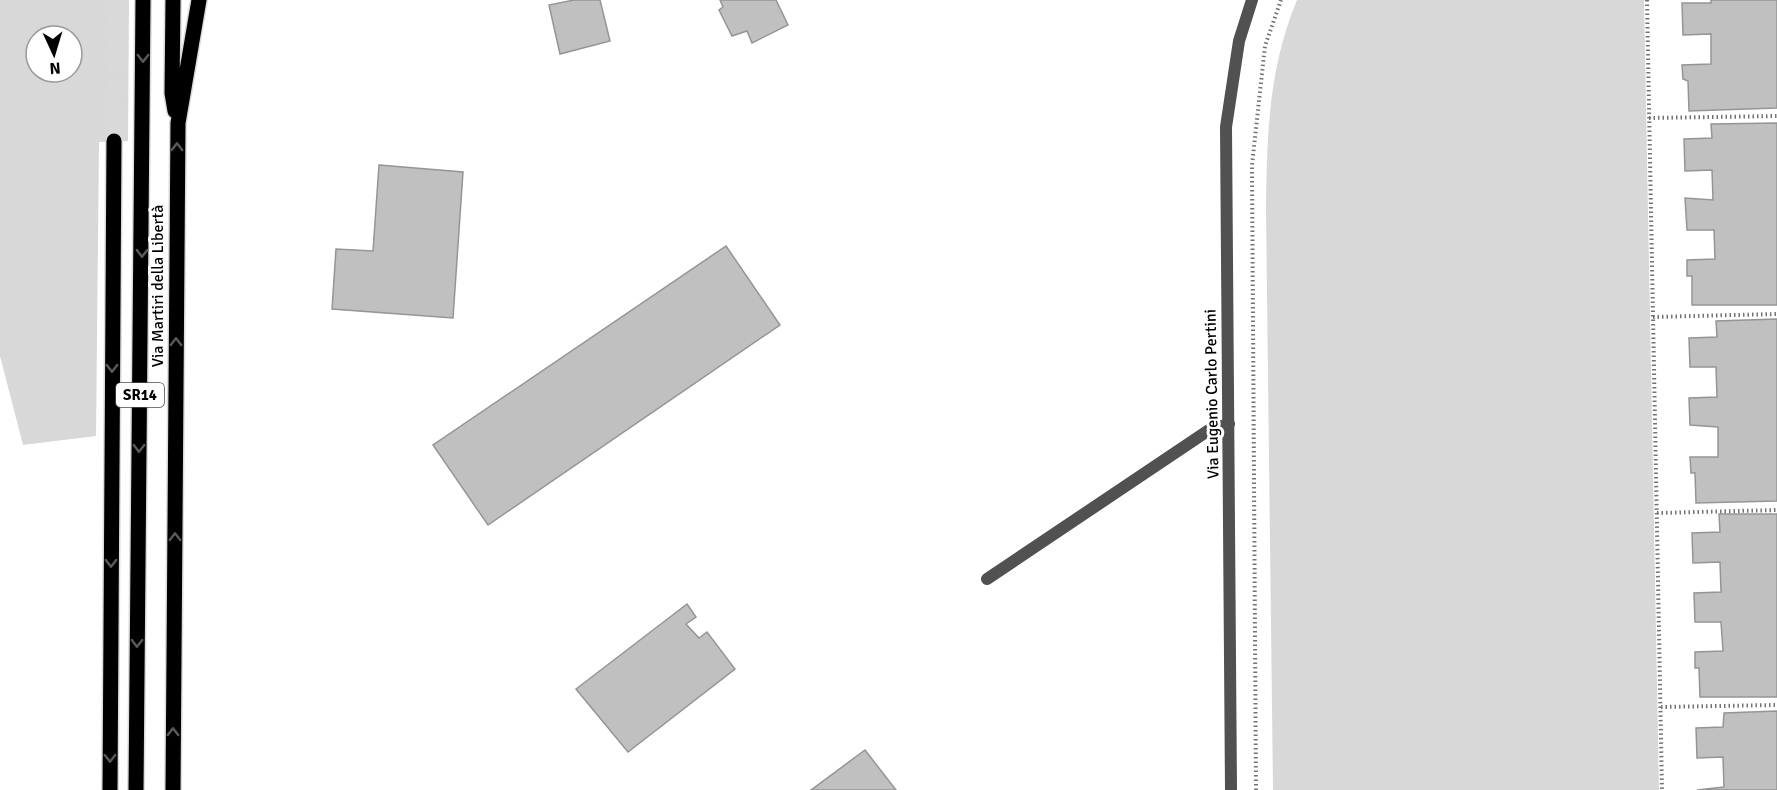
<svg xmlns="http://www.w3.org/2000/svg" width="1777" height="790" viewBox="0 0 1777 790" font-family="Signika,sans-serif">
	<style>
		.green { fill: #d8d8d8; fill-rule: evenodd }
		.building { fill: #c0c0c0; stroke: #959595; stroke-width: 1.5 }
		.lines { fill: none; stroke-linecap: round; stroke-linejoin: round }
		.primary-tunnel { stroke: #d9d9d9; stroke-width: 15; stroke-dasharray: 15 8; stroke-linecap: butt }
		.primary-casing { stroke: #dbdbdb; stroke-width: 18 }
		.path { stroke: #737373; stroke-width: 4; stroke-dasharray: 1.5 3; stroke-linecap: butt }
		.service { stroke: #515151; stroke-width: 12 }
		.minor { stroke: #515151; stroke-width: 12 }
		.primary { stroke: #000; stroke-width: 15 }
		.oneway { stroke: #595959 }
		.labels { text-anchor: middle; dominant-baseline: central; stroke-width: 6; stroke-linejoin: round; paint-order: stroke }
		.shield { fill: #fff; stroke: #4c4c4c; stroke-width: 1.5 }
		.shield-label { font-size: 15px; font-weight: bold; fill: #000 }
		.street-label { font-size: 16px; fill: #000; stroke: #fff }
	</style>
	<rect width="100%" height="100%" fill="#fff"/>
	<path class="green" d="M0,0H129L128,141L99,142L96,436L23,445L0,356ZM36,36H72V72H36Z
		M1297,0H1644L1659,790H1273L1266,210C1267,136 1268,70 1297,0Z"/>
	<path class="building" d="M574,0H600L610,41L560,54L549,5Z
		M720,0H776L788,25L752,43L747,31L732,36L719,10L723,7Z
		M1711,0H1777V108L1689,111L1688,81L1683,79L1682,65L1711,64V34L1683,35L1682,3H1711Z
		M1777,123V305H1692V276H1687V260L1715,259L1714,230H1687L1685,198L1713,200L1712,170L1685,171L1684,139L1712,138L1711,124Z
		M379,165L463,172L453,318L332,309L336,249L373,251Z
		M726,246L780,325L488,525L433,445Z
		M1777,319V501L1696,503L1695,473H1691L1690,457H1718V427L1690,425L1689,398L1717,397L1716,367H1690L1689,338L1717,337L1716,321Z
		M1719,514H1777V697H1700L1699,668H1695V652L1723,651L1721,622H1695L1694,593L1721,592L1720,562L1693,563L1692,533L1720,532Z
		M687,604L696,617L686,624L699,638L707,632L735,669L628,752L576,689Z
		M1777,711V790H1697L1724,787L1723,757L1697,758L1696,728L1723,727L1724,713Z
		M865,750L896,790H811Z"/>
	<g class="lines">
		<path class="primary-tunnel" d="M114,141L116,0"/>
		<g class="primary-casing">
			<path id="primary" d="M173,0L172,93L175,111
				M110,790L114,141
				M136,790L143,0
				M173,790L178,123L199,0"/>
		</g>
		<path class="path" d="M1647,0L1662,790
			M1649,118L1777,116
			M1653,317L1777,314
			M1657,513L1777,510
			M1661,707L1777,705
			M1256,790L1252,165L1265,46L1281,0"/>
		<path class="service" d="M987,579L1209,430L1229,424"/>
		<path class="minor" d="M1231,790L1226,127L1239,41L1252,0"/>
		<use href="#primary" class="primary"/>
	</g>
	<defs><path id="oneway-chevron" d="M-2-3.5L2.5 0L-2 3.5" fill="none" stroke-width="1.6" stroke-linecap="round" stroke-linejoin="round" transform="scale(1.5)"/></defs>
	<g class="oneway">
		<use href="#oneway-chevron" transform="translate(143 58) rotate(90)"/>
		<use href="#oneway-chevron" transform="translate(177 147) rotate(-90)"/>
		<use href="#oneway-chevron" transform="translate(142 253) rotate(91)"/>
		<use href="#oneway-chevron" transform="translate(176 342) rotate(-90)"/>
		<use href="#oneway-chevron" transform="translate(112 368) rotate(90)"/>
		<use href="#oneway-chevron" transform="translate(139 448) rotate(91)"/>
		<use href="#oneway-chevron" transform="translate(175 537) rotate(-90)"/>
		<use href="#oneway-chevron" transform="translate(111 563) rotate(90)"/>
		<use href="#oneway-chevron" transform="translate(137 643) rotate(91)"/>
		<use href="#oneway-chevron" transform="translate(173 732) rotate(-90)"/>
		<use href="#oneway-chevron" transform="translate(110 758) rotate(90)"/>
	</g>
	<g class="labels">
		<rect class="shield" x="116" y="383" width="48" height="24" rx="4.5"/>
		<g class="shield-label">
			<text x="140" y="395">SR14</text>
		</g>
		<g class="street-label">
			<text transform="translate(158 286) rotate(-90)">Via Martiri della Libertà</text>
			<text transform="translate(1212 394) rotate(-91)">Via Eugenio Carlo Pertini</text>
		</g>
	</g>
	<g transform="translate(54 54) rotate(176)"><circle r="28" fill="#ffffff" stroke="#999999" stroke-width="1.5"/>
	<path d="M0-4.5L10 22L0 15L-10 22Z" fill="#000000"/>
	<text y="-9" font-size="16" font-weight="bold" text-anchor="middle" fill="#000000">N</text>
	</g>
</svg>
